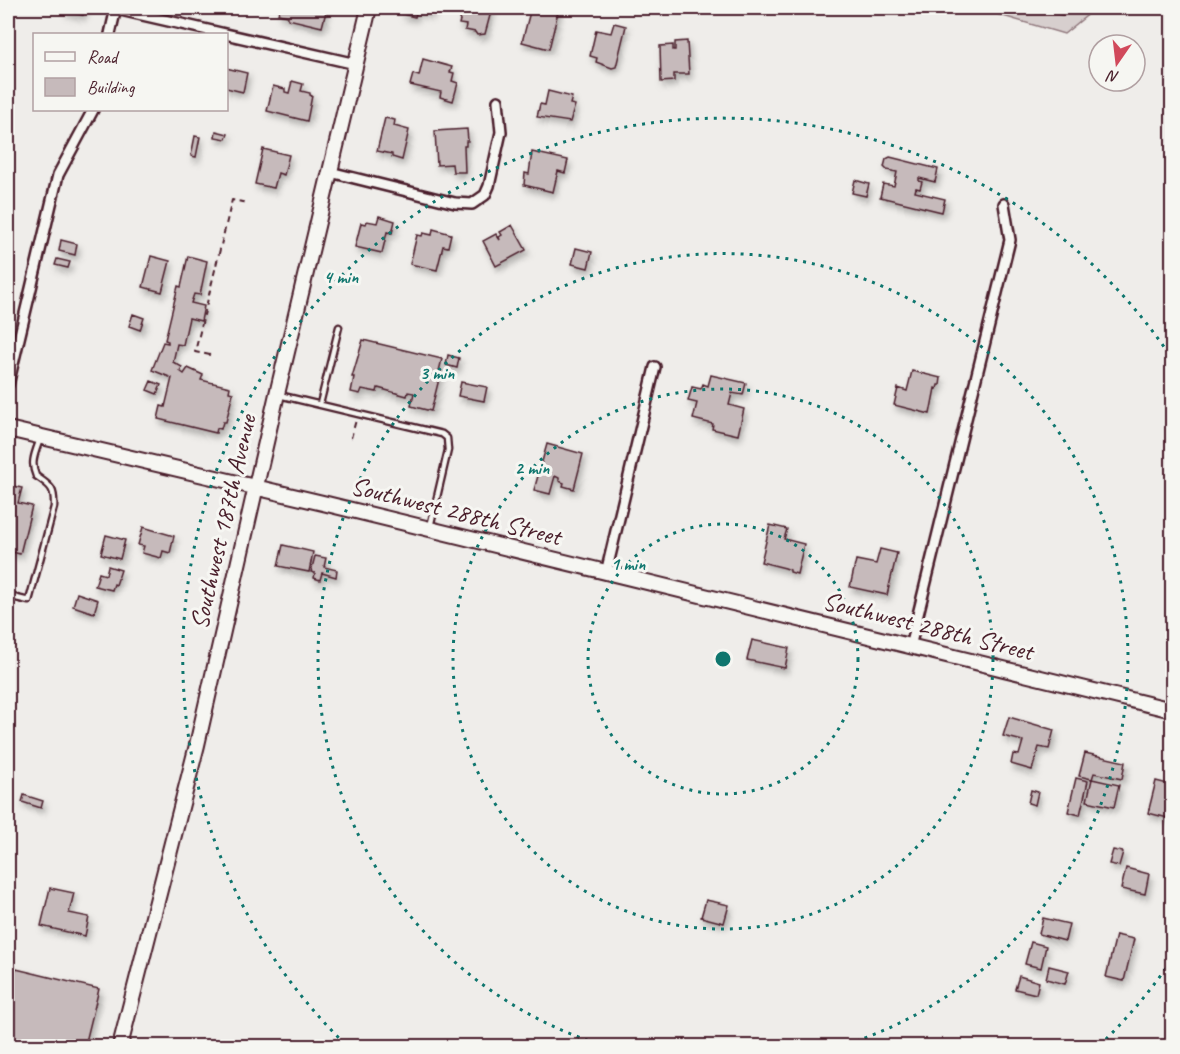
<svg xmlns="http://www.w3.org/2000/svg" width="1180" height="1054" viewBox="0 0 1180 1054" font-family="Caveat,sans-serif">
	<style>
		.green { fill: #d7cfce; stroke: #90777c; stroke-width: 1.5 }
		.building { fill: #c6babb; stroke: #4a1f2b; stroke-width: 1.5; filter: url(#shadow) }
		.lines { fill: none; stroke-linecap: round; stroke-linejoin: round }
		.lane-casing { stroke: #4a1f2b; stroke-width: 9 }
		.street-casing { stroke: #4a1f2b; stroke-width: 14 }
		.secondary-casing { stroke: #4a1f2b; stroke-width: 18 }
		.path { stroke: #4a1f2b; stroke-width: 2; stroke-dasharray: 6 4.5; stroke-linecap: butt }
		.lane { stroke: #f6f6f2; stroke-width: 4.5 }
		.street { stroke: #f6f6f2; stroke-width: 9 }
		.secondary { stroke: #f6f6f2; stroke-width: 14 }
		.ring { fill: none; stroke: #0f766e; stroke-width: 3; stroke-dasharray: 3 6 }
		.labels { text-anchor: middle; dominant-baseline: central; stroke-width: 6; stroke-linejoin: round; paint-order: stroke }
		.street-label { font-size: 26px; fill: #4a1f2b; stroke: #f6f6f2 }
		.centre { fill: #0f766e; stroke: #f6f6f2; stroke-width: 3 }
		.ring-label { font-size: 18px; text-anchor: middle; font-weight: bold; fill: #0f766e; stroke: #f6f6f2; stroke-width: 6; stroke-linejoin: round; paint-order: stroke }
	</style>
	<defs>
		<filter id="shadow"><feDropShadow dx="2.5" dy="4.5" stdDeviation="3" flood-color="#0004"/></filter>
	</defs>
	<rect width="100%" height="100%" fill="#efedea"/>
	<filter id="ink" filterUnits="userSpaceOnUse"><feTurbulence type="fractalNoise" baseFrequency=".0167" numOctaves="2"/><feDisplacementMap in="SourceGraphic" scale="12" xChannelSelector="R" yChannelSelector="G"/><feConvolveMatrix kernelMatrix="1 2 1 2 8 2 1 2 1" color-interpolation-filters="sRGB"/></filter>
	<g filter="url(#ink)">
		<path class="green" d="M976,8H1096L1064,34Z"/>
		<path class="building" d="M65,8H85L83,15L64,11Z
			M280,8H327L322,27L288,19V16L278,14Z
			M404,8H432L431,14L417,10L415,17L402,14Z
			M463,8H492L485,34L477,35L475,32L465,30L466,25L459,24Z
			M531,8H559L549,49L522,42Z
			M614,23L626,26L616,67L612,68L596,62L597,58L590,56L596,30L611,33Z
			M687,41L689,74H674V81L661,82L660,46L673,45V50H675V42Z
			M423,59L452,67L450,72L454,73L452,81L458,83L453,101L440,97L441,92L410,85L413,74L419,76Z
			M226,68L247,73L243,92L226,88Z
			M292,81L303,84L301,91L310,93V95L312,96L307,121L267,111L273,86L285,89V92L289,93Z
			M548,91L572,97L570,104L575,105L570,122L537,117L540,104L545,105Z
			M385,118L395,120L394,126L409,130L402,160L392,157V154L377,151Z
			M467,129L468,141H466V146H464L465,172H453L452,164L437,165L435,131Z
			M216,131L228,134L226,139L215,137Z
			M195,136L200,137L196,157L191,156Z
			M263,149L289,155L284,175L278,173L274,188L255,184Z
			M532,152L568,160L565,173L558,171L553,192L524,185L525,173L529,174Z
			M890,157L938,169L935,182L919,178V181L922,182L920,189L916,188L915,192L945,199L942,212L880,197L883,184L894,186L897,172L887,170L884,167L886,159Z
			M855,180L869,184L866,196L852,193Z
			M379,216L395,221L392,233L387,232L382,253L355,247L361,223L366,224L367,221L377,223Z
			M512,225L526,250L496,266L483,241L496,234L500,240L499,237L502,235L500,232Z
			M433,229L451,234L448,247L443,246L437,270L410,264L417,235L422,236L423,233L432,235Z
			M61,240L77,244L75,255L59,251Z
			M576,248L592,252L588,268L572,264Z
			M151,256L170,261L162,292L143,287Z
			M188,256L207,261L200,295L194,294L191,303L204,306L201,321L189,318L183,345L177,344L173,362L182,367L180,371L184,374L188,368L203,375L201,380L230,387L229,392L233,393L226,422H223L221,429L217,428L216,433L158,419L161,406L165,407L172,378L152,370L163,342L168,343V341L165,340L178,286L181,287Z
			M57,259L70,262L68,268L55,265Z
			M133,314L144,318L140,330L129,326Z
			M363,340L442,359L439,371H441L431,411L411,406L414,393L408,392L407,396L378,388L377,392L362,389L360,394L351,392L354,377H352Z
			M448,355L459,358L457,368L446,365Z
			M912,371L941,378L940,385H938L937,389L935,388L930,414L894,405L898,388L907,391Z
			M711,375L746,383L743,395L732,393L729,405L744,409L738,435L712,429L713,424L693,419L697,403L688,401L692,387L701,389L703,384L708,386Z
			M151,381L161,385L157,394L147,390Z
			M461,382L487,387L484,401L458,396Z
			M547,444L583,454L574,489L563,486L564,483L559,481V478L555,476L550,494L534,490Z
			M13,486L22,488L18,503L32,506L20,554L8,551V501H9Z
			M770,525L787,529L784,539L804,544L797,574L790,572V570L785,568L761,562Z
			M143,527L174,536L170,553L163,551L161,558L142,553L144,546L138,545Z
			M106,535L125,540L120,559L101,554Z
			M283,545L313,552L309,572L278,566Z
			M880,549L897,553L887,595L850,587L856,560L876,564Z
			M315,556L326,558L324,567L337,570L336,577L322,573L320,580L314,578L315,573L311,572Z
			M108,566L121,570L116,585L114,584L112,590L95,586L99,573L106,575Z
			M77,593L98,600L94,613L73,606Z
			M752,640L789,648L785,668L747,660Z
			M1009,717L1054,730L1049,749L1039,747L1032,770L1011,764L1013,754L1019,755L1023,741L1003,736Z
			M1085,753L1125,762L1122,779L1094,773L1092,779L1079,776Z
			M1076,778L1088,781L1080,815L1068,812Z
			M1092,779L1119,785L1114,807L1087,801Z
			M1156,781L1172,785V819L1148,813Z
			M1031,790L1038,792L1035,805L1028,803Z
			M24,795L43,801L41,808L22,802Z
			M1113,850L1123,852L1119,866L1109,864Z
			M1126,868L1149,874L1145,894L1121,889Z
			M50,888L74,893L69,913L89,917L85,936L41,926Z
			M706,900L729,905L724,923L701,917Z
			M1043,918L1069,924L1065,941L1039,934Z
			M1116,935L1134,939L1124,981L1106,977Z
			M1031,942L1046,946L1041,968L1025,964Z
			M1049,966L1069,971L1065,984L1046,979Z
			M8,967L99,989L85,1046H8Z
			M1019,976L1039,982L1036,994L1015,989Z"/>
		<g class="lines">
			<g class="lane-casing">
				<path id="lane" d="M1038,8L1062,11L1067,9
					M279,395L442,434L447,438L448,450L430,527
					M320,404L339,327
					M8,596L29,601L54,507C55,487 50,486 36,476C30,463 35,453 40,439"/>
			</g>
			<g class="street-casing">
				<path id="street" d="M116,9L356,64
					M110,34L116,8
					M330,172L455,203L472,204L485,195L489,186L501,132L498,101
					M8,385L58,175L93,110
					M606,573L655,367
					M910,647L1010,240L1004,204"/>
			</g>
			<g class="secondary-casing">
				<path id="secondary" d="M8,429L327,504L1172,710
					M120,1046L197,745L277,394L369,8"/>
			</g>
			<path class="path" d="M1161,8L1172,10
				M210,355L195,352L232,200L247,203
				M351,438L356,420"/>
			<use href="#lane" class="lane"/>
			<use href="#street" class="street"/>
			<use href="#secondary" class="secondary"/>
		</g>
	</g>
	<g class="ring">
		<circle cx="723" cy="659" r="135"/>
		<circle cx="723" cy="659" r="270"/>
		<path d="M605 1046A405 405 0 1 1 841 1046"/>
		<path d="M1171 961A540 540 0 0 1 1101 1044M345 1044A540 540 0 1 1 1171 357"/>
	</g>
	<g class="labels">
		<g class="street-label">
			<text transform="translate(456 511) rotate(14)">Southwest 288th Street</text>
			<text transform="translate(223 522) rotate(-77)">Southwest 187th Avenue</text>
			<text transform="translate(928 626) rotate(14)">Southwest 288th Street</text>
		</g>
	</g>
	<circle cx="723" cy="659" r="9" class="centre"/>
	<g class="ring-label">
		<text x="341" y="283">4 min</text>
		<text x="437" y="379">3 min</text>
		<text x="532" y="474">2 min</text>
		<text x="628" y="570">1 min</text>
	</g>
	<rect width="1180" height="1054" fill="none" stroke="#f6f6f2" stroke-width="30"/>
	<rect x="15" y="15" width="1150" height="1024" fill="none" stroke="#4a1f2b" stroke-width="2" filter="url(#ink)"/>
	<rect x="33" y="33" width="195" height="78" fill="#f6f6f2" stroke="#b1a0a2" stroke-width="1.5"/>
	<rect x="45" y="52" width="30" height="9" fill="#f6f6f2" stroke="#b1a0a2" stroke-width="1.5"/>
	<text x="87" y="63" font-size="18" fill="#4a1f2b">Road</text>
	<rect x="45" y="78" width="30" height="18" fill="#c6babb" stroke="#b1a0a2" stroke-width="1.5"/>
	<text x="87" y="93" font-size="18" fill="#4a1f2b">Building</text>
	<g transform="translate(1117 63) rotate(194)"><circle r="28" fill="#f6f6f2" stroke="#b1a0a2" stroke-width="1.5"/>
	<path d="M0-4.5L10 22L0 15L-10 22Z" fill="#d1495b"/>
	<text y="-9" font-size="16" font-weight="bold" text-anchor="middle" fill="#4a1f2b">N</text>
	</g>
</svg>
